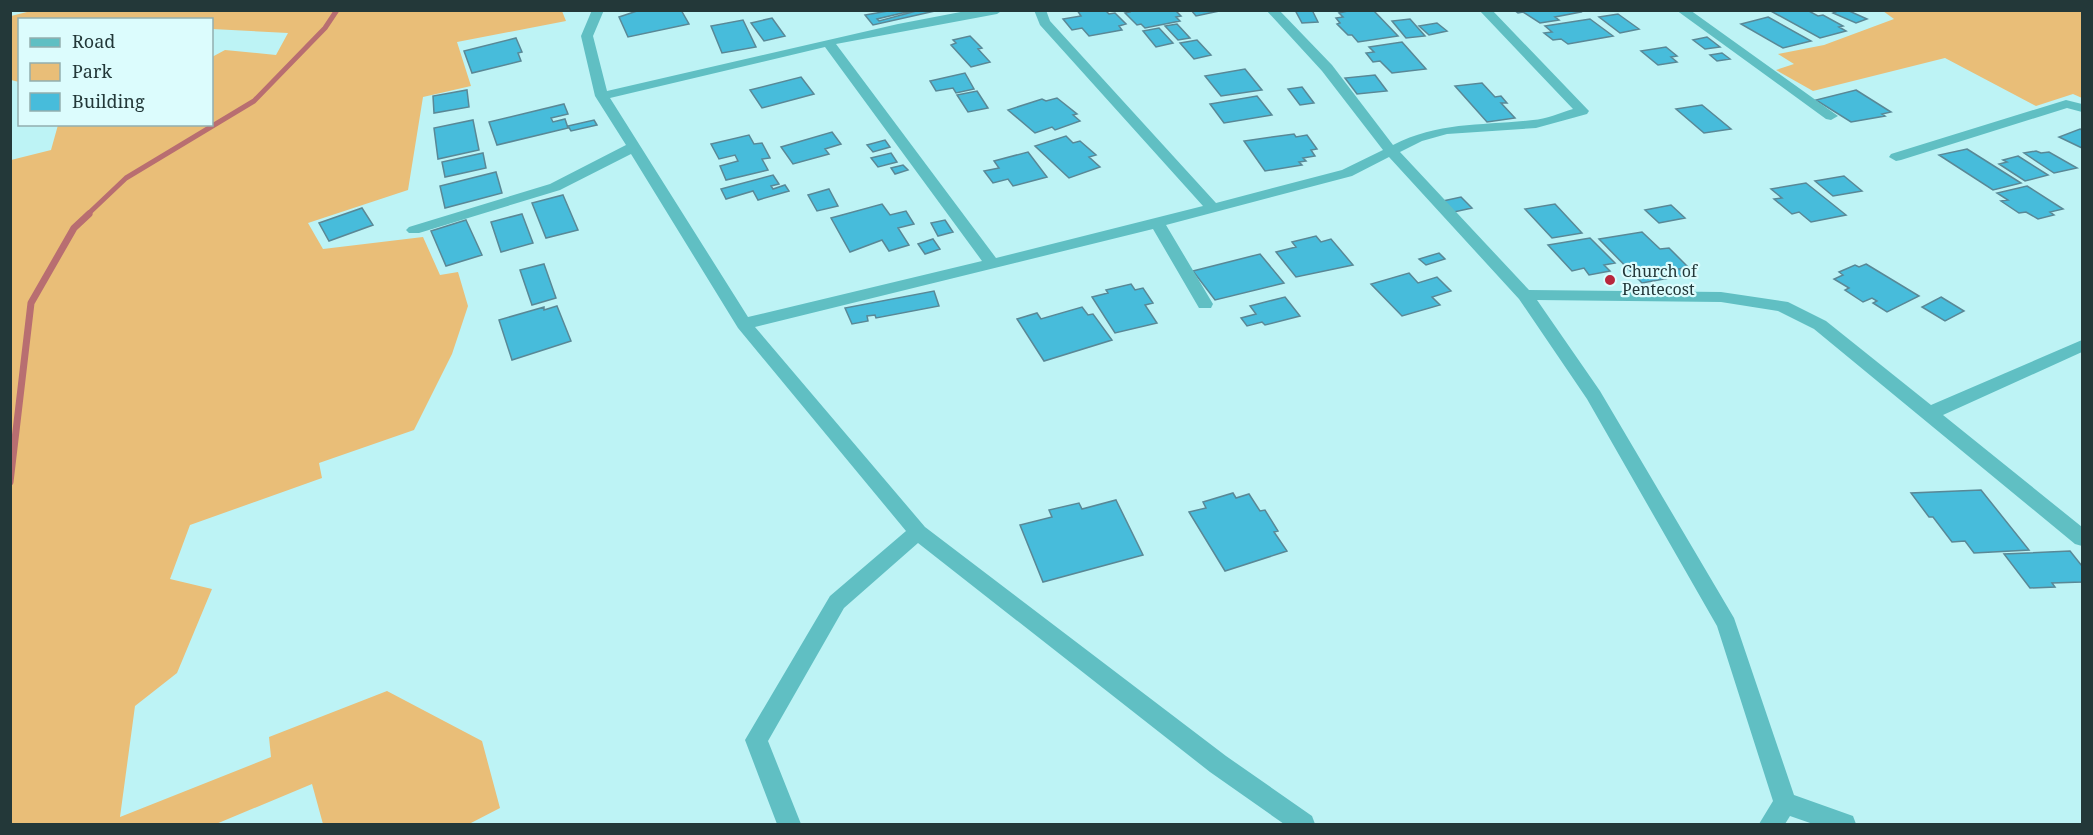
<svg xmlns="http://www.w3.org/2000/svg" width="2093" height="835" viewBox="0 0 2093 835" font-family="'Noto Serif',serif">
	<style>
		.green { fill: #e9be78 }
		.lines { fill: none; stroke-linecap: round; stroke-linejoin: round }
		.stream-far1 { stroke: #b86e71; stroke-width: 5 }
		.stream { stroke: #b86e71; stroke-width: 7 }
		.building { fill: #47bcdb; stroke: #598896; stroke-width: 1.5 }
		.minor { fill: #60bfc3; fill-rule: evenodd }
		.poi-dot { fill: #b8273d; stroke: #dcfcfd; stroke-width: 2 }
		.labels { text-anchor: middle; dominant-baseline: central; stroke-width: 4.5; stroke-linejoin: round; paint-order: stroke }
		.poi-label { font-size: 16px; fill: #233839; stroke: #dcfcfd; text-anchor: start }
	</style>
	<rect width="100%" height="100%" fill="#bdf3f5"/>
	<path class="green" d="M35,10L562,11L566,21L457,42L471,86L423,97L408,190L308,223L323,249L423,237L440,275L458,272L468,306L452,354L414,430L319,463L322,478L190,525L170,579L212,589L177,673L135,706L120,817L271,757L269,737L387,691L482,741L500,808L469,824H323L312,784L216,824H11V160L51,150L58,125L212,124V57L225,50L276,55L288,33L212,29V20H20L19,82L11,80V16Z
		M1883,11H2082V98L2073,94L2036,106L1945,58L1813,91L1776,70L1794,64L1778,54L1824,45L1894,19Z"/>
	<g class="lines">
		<path class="stream-far1" d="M87,215L126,178L254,101L325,28L337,10"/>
		<path class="stream" d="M10,482L31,303L74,228L89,214"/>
	</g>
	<path class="building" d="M640,10H681L689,24L628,37L619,17Z
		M894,10H915L877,19L879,21L920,10L935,11L873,25L865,15Z
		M1077,10H1105L1109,14L1115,13L1126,24L1119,26L1122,30L1089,36L1082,28L1072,30L1063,19L1081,16Z
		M1129,10H1175L1181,16L1176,17L1180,21L1145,28L1141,24L1137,25L1125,13L1130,12Z
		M1191,10H1224L1196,16Z
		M1295,10H1312L1318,22L1302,23Z
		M1373,10L1398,36L1358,42L1352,35H1348L1337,24L1340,23L1336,18L1343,17L1339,13L1352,10Z
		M1514,10H1579L1581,12L1555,17L1559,20L1540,23L1523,12L1518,13Z
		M1769,10H1807L1818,16L1823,15L1843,26L1839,27L1846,31L1820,38Z
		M1840,10H1847L1867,19L1856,23L1833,13Z
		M1618,14L1639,29L1620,33L1599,17Z
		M1768,17L1811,41L1783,48L1741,24Z
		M772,18L785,36L764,41L751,23Z
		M1410,19L1425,36L1406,38L1392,21Z
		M1590,19L1613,36L1568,44L1561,39L1553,40L1544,33L1552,32L1545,26Z
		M743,20L756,47L722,53L711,26Z
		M1437,23L1447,31L1429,35L1419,26Z
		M1177,24L1190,38L1178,40L1165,26Z
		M1159,28L1173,43L1156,47L1143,31Z
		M970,36L982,48L978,49L990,62L971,67L951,45L956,43L953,40Z
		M1707,37L1720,47L1705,49L1693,40Z
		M516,38L522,52L518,53L521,61L472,73L464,51Z
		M1197,40L1211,55L1194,59L1180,43Z
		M1402,42L1426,69L1392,73L1380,61L1373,62L1366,53L1374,52L1369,47Z
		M1666,47L1677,56L1671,57L1677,62L1658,65L1641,51Z
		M1722,53L1730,59L1717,61L1710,55Z
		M1245,69L1262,90L1221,96L1205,76Z
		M965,73L974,89L956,93L953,88L936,91L930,81Z
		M1375,75L1387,91L1357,94L1345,78Z
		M801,77L814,94L762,108L750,90Z
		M1482,83L1495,97L1501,96L1507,103H1501L1515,118L1487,122L1455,86Z
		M1302,87L1314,103L1300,105L1288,89Z
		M467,90L469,107L434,113L433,96Z
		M1856,90L1891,112L1882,114L1885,116L1851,122L1816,100Z
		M977,91L988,108L968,112L957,95Z
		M1257,96L1272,115L1224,123L1210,104Z
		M1057,98L1077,114L1073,115L1080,121L1055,130L1052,127L1035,133L1008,110L1042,99L1046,101Z
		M564,104L568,114L551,118L553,122L565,119L568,128L497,145L489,122Z
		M1702,105L1731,129L1704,133L1676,109Z
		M473,120L479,150L438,159L434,128Z
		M594,120L597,125L571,131L568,126Z
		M2080,129L2082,130V148L2059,137Z
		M832,132L841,144L825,149L829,154L793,164L781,147Z
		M1294,134L1296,137L1307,135L1317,149L1311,150L1315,156L1303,158L1306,161L1299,162L1302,165L1265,171L1244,141Z
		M749,135L754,144L762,143L770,158L762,159L768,170L726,180L720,166L738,161L735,155L719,159L711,144Z
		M1066,136L1073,143L1080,141L1096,155L1089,157L1100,167L1069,178L1035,146Z
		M885,140L890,147L873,152L867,145Z
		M1967,149L2021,183L1993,190L1939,155Z
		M2036,151L2041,153L2049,152L2077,168L2054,173L2024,153Z
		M1028,152L1047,177L1013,186L1008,179L993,183L984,171L999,168L994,161Z
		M483,153L486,168L445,177L442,162Z
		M891,153L897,162L878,167L871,158Z
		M2018,156L2048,175L2025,181L1999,164L2007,162L2003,160Z
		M903,165L908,170L895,174L891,168Z
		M496,172L502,193L445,208L440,186Z
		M773,175L779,184L771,186L773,189L785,185L789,191L758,200L753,191L726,199L721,189Z
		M1844,176L1862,191L1833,196L1815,181Z
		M1806,183L1846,215L1811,222L1799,212L1792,214L1774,199L1782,198L1771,189Z
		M2027,186L2063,209L2050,212L2054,215L2038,219L2026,212L2019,213L2001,201L2008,200L1997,193Z
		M829,189L838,206L817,211L808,195Z
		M563,195L578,230L546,238L532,203Z
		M1461,197L1472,208L1454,212L1443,201Z
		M882,204L890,215L906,211L914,224L898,228L909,245L889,251L882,240L850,252L831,218Z
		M1555,204L1582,233L1552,238L1525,209Z
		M1671,205L1685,218L1659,223L1645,210Z
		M362,208L373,225L329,241L319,223Z
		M522,214L533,243L501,252L491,222Z
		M466,220L482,255L446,266L431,231Z
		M945,220L953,232L938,236L931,223Z
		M1642,232L1660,249L1669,248L1688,267L1679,269L1686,275L1642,283L1599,239Z
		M1316,236L1321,242L1331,239L1353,265L1296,277L1276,252L1296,247L1292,242Z
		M1590,238L1615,263L1604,265L1610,271L1589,275L1584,268L1572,271L1548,245Z
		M933,239L940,249L925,254L918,244Z
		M1439,253L1445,259L1426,265L1419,259Z
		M1260,254L1284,283L1215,300L1193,271Z
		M544,264L556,298L532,305L520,270Z
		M1866,264L1919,296L1887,312L1873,303L1877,301L1872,298L1863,302L1845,290L1849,288L1834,279L1843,275L1839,272L1855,265L1859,267Z
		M1409,273L1418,283L1437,277L1451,291L1432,297L1440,305L1402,316L1371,284Z
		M1131,284L1135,290L1143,288L1153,303L1145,305L1157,323L1115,333L1092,297L1108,293L1106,290Z
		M934,291L939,306L876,318L875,315L867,316L868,321L852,324L845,308Z
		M1285,297L1300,316L1265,325L1262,322L1247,326L1241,318L1256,314L1250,306Z
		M1941,297L1964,311L1945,321L1922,307Z
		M557,306L571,341L512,360L499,320L544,307V310Z
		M1082,307L1088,315L1093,314L1112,340L1044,361L1017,319L1037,313L1041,319Z
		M1981,490L2029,550L1974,553L1965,541L1952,542L1933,517H1929L1911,493Z
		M1233,493L1236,498L1249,494L1260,511L1265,510L1278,531L1274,532L1287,551L1225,571L1189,512L1206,508L1203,502Z
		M1116,500L1143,555L1043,582L1020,525L1052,517L1049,510L1079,503L1082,509Z
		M2070,551L2082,566V582L2052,583L2055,587L2030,588L2004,554Z"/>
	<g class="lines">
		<path class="minor" d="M592,10H604L593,36L607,91L898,24L971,10H1003L997,14L836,44L996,258L1203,206L1040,25L1034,10H1046L1050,21L1216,203L1342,170L1383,150L1322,71L1266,10H1279L1332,65L1393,145C1440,121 1483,126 1533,120C1546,119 1560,113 1573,109L1479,10H1492L1589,111L1587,114L1536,128L1447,134L1422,141L1400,152L1529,290L1721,292L1788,302L1826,321L1931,405L2082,340V352L1943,415L2082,527V546L2075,544L1814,329L1778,311L1721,302L1537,300L1600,391L1734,618L1794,795L1853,816L1856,824H1813L1790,816L1785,824H1759L1773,801L1717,626L1587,399L1519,299L1389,157L1352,176L1166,225L1213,304L1211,308H1199L1153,229L755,327L925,527L1226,756L1312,816L1315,824H1284L1210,772L918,543L844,608L768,741L801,824H777L745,740L830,596L906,531L738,328L631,154L560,190L419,233H409L406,230L409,227L550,184L626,145L595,96L581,36ZM825,47L982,261L748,317L610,98Z
			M1676,10H1690L1838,116L1831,120L1826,119Z
			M2066,100L2082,104V112L2067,108L1901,160L1896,161L1889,157L1891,154Z"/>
	</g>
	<circle class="poi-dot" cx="1610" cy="280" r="6"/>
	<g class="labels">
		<g class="poi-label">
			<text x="1622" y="271">Church of<tspan x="1622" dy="18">Pentecost</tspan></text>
		</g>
	</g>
	<rect width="2093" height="835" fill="none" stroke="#233839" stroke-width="24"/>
	<rect x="18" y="18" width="195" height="108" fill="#dcfcfd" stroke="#92aeaf" stroke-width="1.5"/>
	<rect x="30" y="38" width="30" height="9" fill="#60bfc3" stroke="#92aeaf" stroke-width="1.5"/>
	<text x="72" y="48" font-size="18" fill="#233839">Road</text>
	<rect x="30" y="63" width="30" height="18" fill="#e9be78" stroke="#92aeaf" stroke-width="1.5"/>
	<text x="72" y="78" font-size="18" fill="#233839">Park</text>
	<rect x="30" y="93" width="30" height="18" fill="#47bcdb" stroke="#92aeaf" stroke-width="1.5"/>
	<text x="72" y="108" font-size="18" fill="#233839">Building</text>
</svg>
